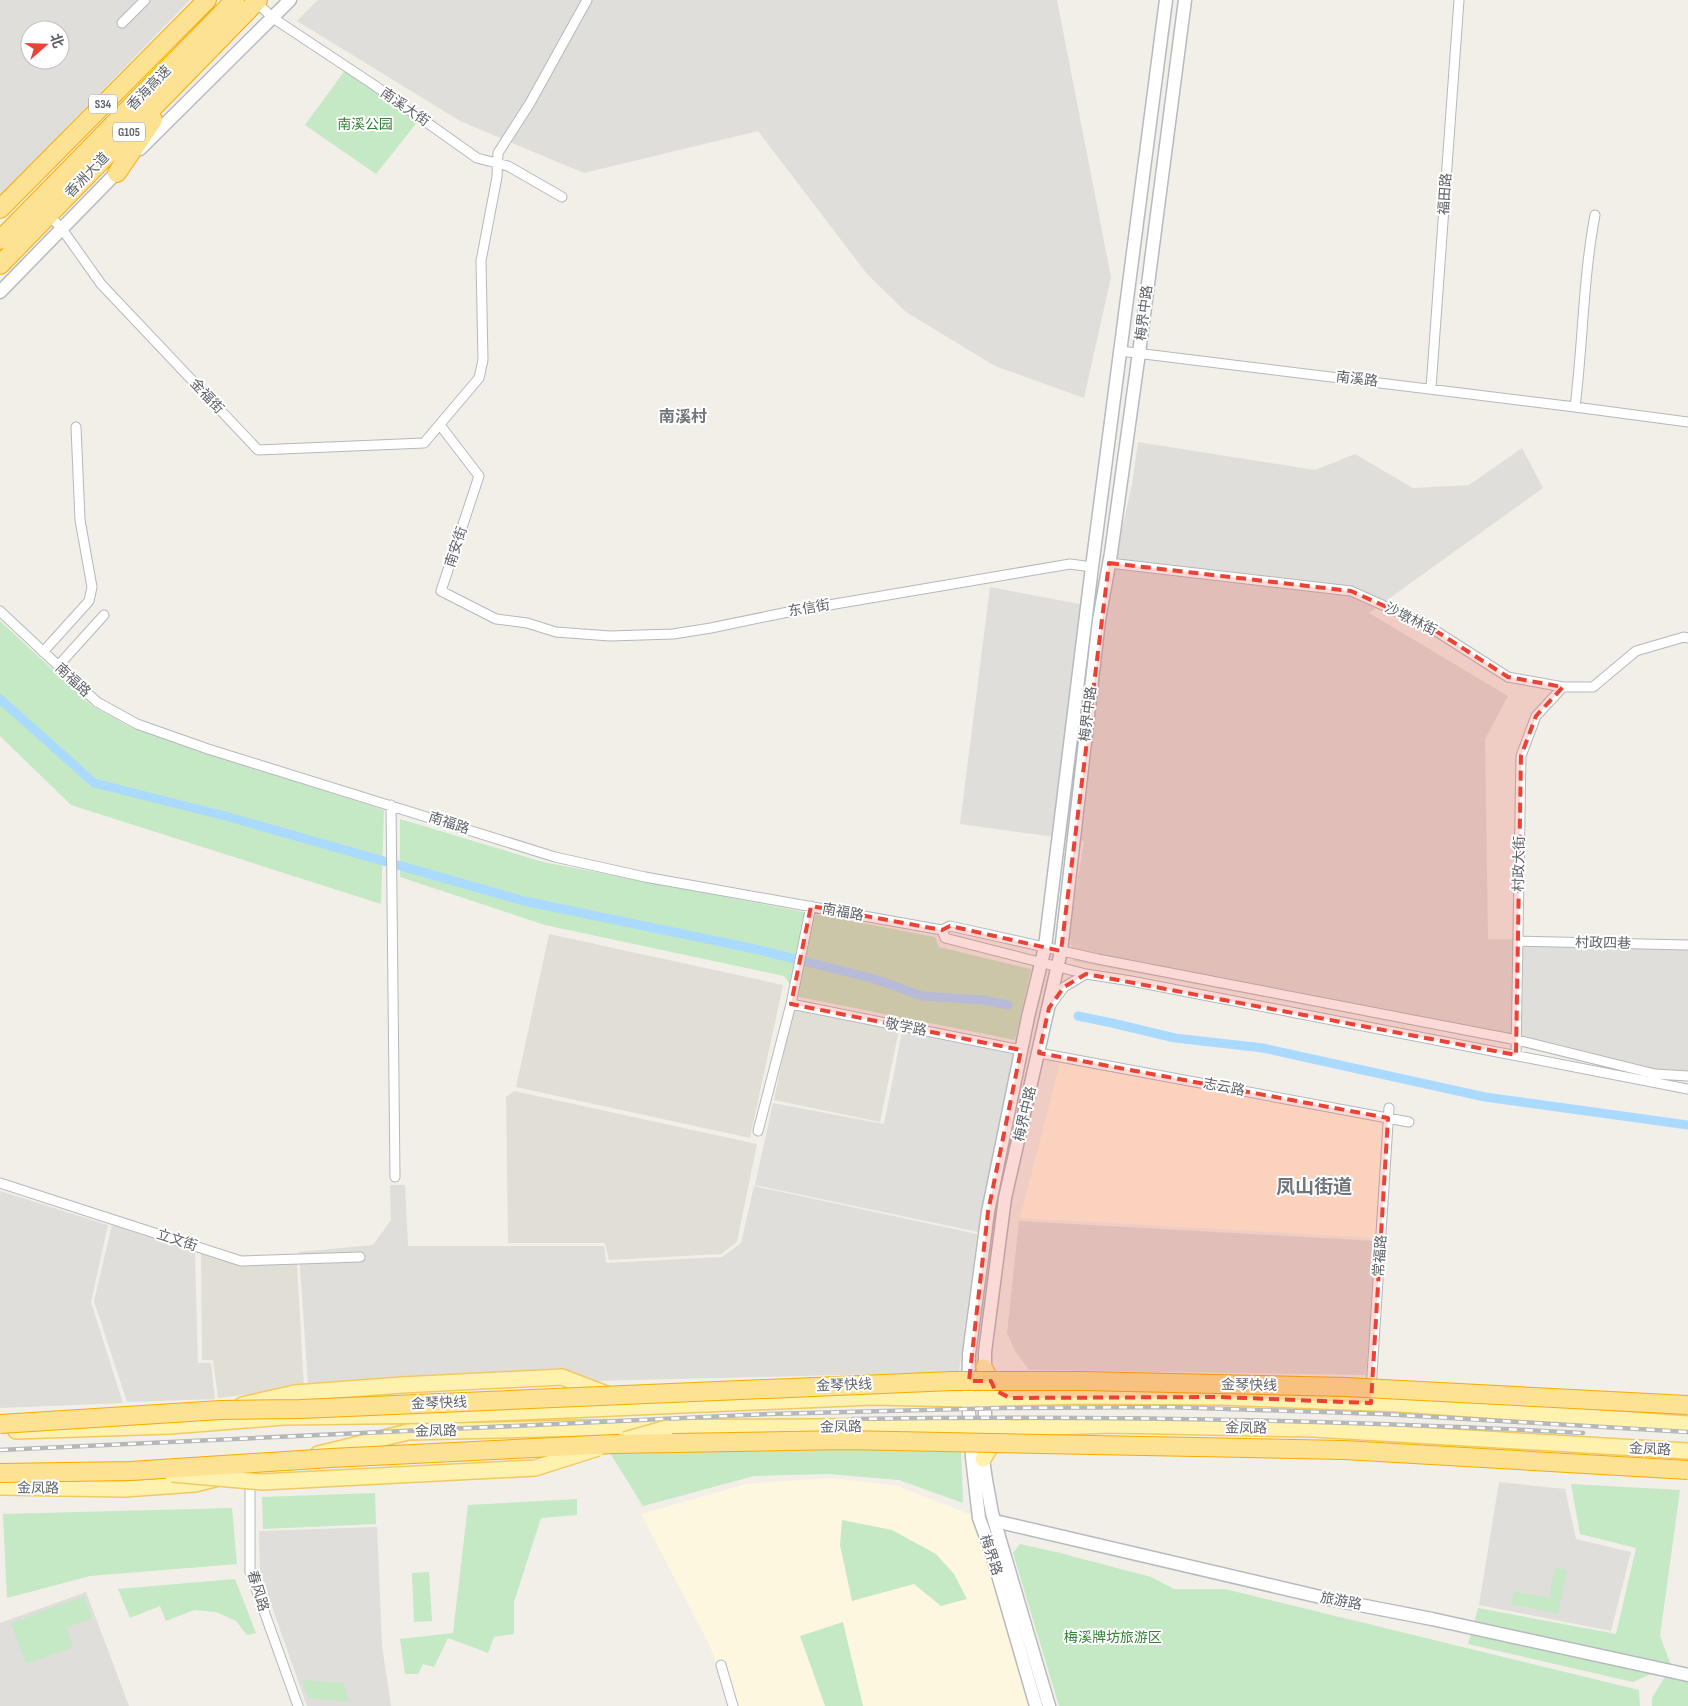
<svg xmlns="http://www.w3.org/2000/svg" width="1688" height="1706" viewBox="0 0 1688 1706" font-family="'Sofia Sans Condensed','Noto Sans SC',sans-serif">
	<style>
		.commercial { fill: #fef7e0 }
		.industrial { fill: #e0deda; fill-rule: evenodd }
		.education { fill: #e1ded6 }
		.green { fill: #c5e8c5 }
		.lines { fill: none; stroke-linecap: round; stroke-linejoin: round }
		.canal { stroke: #aadaff; stroke-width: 9 }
		.street-casing { stroke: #b5b8bc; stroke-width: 11 }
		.secondary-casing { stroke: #b6babf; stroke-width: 15 }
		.primary-casing { stroke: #f2c960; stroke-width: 18 }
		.highway-casing { stroke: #f9ab00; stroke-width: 20 }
		.street { stroke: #fff; stroke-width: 9 }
		.secondary { stroke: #fff; stroke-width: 12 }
		.primary { stroke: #fff2af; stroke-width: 15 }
		.highway { stroke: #fde293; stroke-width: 18 }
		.rail-casing { stroke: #b6b7b8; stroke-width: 4.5 }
		.rail { stroke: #fff; stroke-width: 2.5; stroke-dasharray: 8; stroke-linecap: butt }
		.primary-bridge-casing { stroke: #f2c960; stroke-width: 18; stroke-linecap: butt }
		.highway-bridge-casing { stroke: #f9ab00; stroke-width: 20; stroke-linecap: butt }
		.primary-bridge { stroke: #fff2af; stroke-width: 15 }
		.highway-bridge { stroke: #fde293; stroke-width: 18 }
		.marked { fill: #ea4335; fill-opacity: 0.2; stroke: #ea4335; stroke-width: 4; stroke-dasharray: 10 6; stroke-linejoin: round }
		.labels { text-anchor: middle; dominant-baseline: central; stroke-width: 4; stroke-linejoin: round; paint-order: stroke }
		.shield { fill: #fff; stroke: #8f9295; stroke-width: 1 }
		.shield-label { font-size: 12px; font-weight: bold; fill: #5f6368 }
		.street-label { font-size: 14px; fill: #5f6368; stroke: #fff }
		.park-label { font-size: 14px; fill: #348238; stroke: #fff }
		.quarter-label { font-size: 16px; font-weight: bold; fill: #70757a; stroke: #fff }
		.district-label { font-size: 19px; font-weight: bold; fill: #70757a; stroke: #fff }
	</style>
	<rect width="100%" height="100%" fill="#f1efe8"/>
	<path class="commercial" d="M1060,1063L1384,1122L1375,1238L1020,1218Z
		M831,1478L898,1486L979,1518L1036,1706H731L710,1646L641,1514L746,1484Z"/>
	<path class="industrial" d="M0,0H190L0,196ZM30,30H60V60H30Z
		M318,0H1057L1111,277L1084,398L995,366L906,312L867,274L758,131L584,173L460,121L297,21Z
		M1138,442L1315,470L1355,454L1413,488L1469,485L1522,448L1543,488L1369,613L1508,696L1485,739L1488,939L1688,942V1078L1074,961L1069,932L1084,841L960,824L990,587L1096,607L1118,546L1132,485Z
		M902,1031L1013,1053L978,1232L755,1185L773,1103L884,1124Z
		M390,1185H405L408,1246H604L606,1263L722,1257L741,1243L754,1186L977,1234L959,1372L596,1381L561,1368L308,1385L299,1252L373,1245L391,1220Z
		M0,1191L108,1225L91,1302L123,1403L0,1408Z
		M1019,1221L1376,1241L1366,1375L1029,1370L1015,1351L1007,1333Z
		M112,1225L195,1252L198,1363H211L215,1399L127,1402L94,1301Z
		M1499,1482L1565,1489L1576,1539L1631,1552L1611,1631L1479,1605Z
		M377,1527L382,1646L391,1706H307L260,1573L259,1531Z
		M86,1592L129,1706H0V1623Z"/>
	<path class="education" d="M549,934L783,985L750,1138L516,1087Z
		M793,1008L899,1030L880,1122L774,1100Z
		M514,1091L757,1144L737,1242L721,1254L609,1260L605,1243H508L506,1097Z
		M201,1252L242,1265L297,1264L304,1388L218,1398L213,1360H202Z"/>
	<path class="green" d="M346,69L419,120L376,174L305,125Z
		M0,621L92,706L132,728L384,810L381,904L71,805L0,736Z
		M400,819L543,862L935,937L939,947L1031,969L1015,1040L799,997L784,976L545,925L400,877Z
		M961,1445L963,1503L899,1480L828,1474L754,1476L643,1506L610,1453Z
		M1571,1484L1680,1490L1660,1636L1671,1665L1633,1682L1468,1644L1478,1608L1616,1634L1636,1548L1580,1534Z
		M375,1493L376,1524L263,1529L262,1497Z
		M577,1499V1515L541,1518L514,1602V1634L494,1637L488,1653L448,1638L434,1667L423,1664L418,1674H405L400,1639L453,1633L468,1505Z
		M232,1508L237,1564L90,1576L7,1598L3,1514Z
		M842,1520L892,1530L936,1554L954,1574L967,1599L941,1606L914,1584L852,1601L840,1545Z
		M1020,1544L1060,1553L1151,1577L1174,1589H1225L1639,1690L1640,1706H1059L1013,1553Z
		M1555,1567L1567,1570L1558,1614L1511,1604L1514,1591L1549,1598Z
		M429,1572L432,1621L414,1622L412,1573Z
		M235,1579L256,1633L247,1635L236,1621L216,1612L194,1610L166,1621L160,1606L130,1618L118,1589Z
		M84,1596L92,1618L66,1628L73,1647L26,1664L11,1623Z
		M843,1622L863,1706H825L800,1636Z
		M1666,1675L1688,1680V1706H1652V1698Z
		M302,1680L343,1683L349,1702L308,1698Z"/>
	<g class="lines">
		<path class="canal" d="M0,699L94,783L225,816L524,901L755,949L875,979L922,996L983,1000L1008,1005
			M1078,1016L1112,1023L1175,1038L1263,1048L1485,1097L1688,1125"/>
		<g class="street-casing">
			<path id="street" d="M256,2L273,18L374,85L477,158L508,166L562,197
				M122,23L145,0
				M49,215L62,229L101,284L258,450L424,443L479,378L483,360L481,261L497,177L498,153L530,103L587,0
				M1120,351L1575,407C1583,344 1583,278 1595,215
				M1431,388L1459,0
				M1575,407L1688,422
				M440,425L479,476L441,591L496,619L527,623L556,632L610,636L673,634L711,628L788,612L1070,564L1092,567
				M1109,563L1351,591L1425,624L1508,677L1563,687H1593L1636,651L1684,637L1688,638
				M0,611L97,702L137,724L208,749L555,857L645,877L942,930
				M43,652L89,601L92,587L80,520L76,427
				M58,666L104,615
				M391,805L395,1177
				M1518,941L1688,945
				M1086,974L945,938L942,930L950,926L1098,959L1517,1040L1655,1074L1688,1076
				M791,1004L1021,1050
				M1050,1006L1064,987L1086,974L1131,981L1688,1089
				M1039,1053L1409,1122
				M1516,1055L1521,756L1536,716L1563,687
				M758,1131L791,1004L811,906
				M0,1183L241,1261L360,1257
				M1371,1390L1389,1108
				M250,1470V1572L298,1706
				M721,1665L733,1706"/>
		</g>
		<g class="secondary-casing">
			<path id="secondary" d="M140,149L290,0
				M0,292L122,167
				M995,1521L1329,1599L1432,1619L1688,1675
				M1036,1706L991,1551L979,1518L972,1457L968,1399L969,1354L988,1212L1028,1017L1045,947L1092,567L1166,0
				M1049,1706L992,1513L986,1480L983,1459L985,1426V1352L1005,1198L1061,951L1099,620L1111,553L1139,353L1185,0"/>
		</g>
		<g class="primary-casing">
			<path id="primary" d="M984,1367L996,1390
				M242,1405L295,1393L402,1385L562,1377L609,1395
				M16,1431L170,1426L284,1417L447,1415L872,1397L968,1399L1081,1396L1219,1397L1400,1404L1688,1424
				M318,1454L408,1432L582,1428L814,1427L971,1425L1012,1428L1112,1425L1314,1429L1688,1451
				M983,1459L998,1435
				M0,1487L124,1489L195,1484L215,1479"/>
		</g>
		<g class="highway-casing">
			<path id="highway" d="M117,173L153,120
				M0,209L207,0
				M0,240L235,0
				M0,265L258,0"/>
		</g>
		<use href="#street" class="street"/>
		<use href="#secondary" class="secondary"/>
		<use href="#primary" class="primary"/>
		<use href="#highway" class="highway"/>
		<g class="rail-casing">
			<path id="rail" d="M853,1419C1097,1415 1340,1420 1583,1433
				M0,1450L769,1414L1003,1408L1168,1407L1382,1414L1688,1432"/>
		</g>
		<use href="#rail" class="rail"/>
		<g class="primary-bridge-casing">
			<path id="primary-bridge" d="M625,1440L667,1428
				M172,1474L262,1482L535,1468L598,1448"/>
		</g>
		<g class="highway-bridge-casing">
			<path id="highway-bridge" d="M0,1424L221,1410L301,1409L952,1381H1083L1345,1387L1688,1405
				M0,1473L131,1471L331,1458L614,1444L844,1440L1344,1450L1688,1470"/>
		</g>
		<use href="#primary-bridge" class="primary-bridge"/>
		<use href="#highway-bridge" class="highway-bridge"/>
	</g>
	<path class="marked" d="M1109,563L1351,591L1425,624L1508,677L1563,687L1536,716L1521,756L1516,1055L1086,974L1064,987L1049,1008L1039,1053L1388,1118L1371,1403L1219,1397L1010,1398L995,1390L991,1381H969L988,1212L1021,1050L791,1004L811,906L942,930L950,926L1061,951Z"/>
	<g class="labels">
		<g class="shield">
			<rect x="89" y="94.5" width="28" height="19" rx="4"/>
			<rect x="113" y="122.5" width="32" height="19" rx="4"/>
		</g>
		<g class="shield-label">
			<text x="103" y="104">S34</text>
			<text x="129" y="132">G105</text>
		</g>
		<g class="street-label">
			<text transform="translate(149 88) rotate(-46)">香海高速</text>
			<text transform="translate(405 107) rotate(35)">南溪大街</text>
			<text transform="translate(87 175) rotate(-46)">香洲大道</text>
			<text transform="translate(1445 194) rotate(-86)">福田路</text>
			<text transform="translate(1144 313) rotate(-83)">梅界中路</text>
			<text transform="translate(1357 379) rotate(7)">南溪路</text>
			<text transform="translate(207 396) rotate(47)">金福街</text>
			<text transform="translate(456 547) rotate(-72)">南安街</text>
			<text transform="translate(809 608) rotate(-10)">东信街</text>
			<text transform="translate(1411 619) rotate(26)">沙墩林街</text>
			<text transform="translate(73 680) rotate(43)">南福路</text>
			<text transform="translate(1088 714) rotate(-83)">梅界中路</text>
			<text transform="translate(449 823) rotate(18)">南福路</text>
			<text transform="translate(1519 864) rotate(-89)">村政大街</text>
			<text transform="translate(843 912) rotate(10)">南福路</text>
			<text transform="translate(1603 943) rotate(1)">村政四巷</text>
			<text transform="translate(906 1027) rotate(11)">敬学路</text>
			<text transform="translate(1224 1087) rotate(11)">志云路</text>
			<text transform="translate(1025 1114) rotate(-77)">梅界中路</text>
			<text transform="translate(177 1240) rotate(18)">立文街</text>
			<text transform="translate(1380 1256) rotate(-86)">常福路</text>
			<text transform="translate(844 1385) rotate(-2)">金琴快线</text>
			<text transform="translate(1249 1385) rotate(1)">金琴快线</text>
			<text transform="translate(439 1403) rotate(-2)">金琴快线</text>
			<text transform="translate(841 1427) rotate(-1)">金凤路</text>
			<text transform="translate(1246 1428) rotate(1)">金凤路</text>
			<text transform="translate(436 1431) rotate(-1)">金凤路</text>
			<text transform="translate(1650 1449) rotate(3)">金凤路</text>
			<text transform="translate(38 1488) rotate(1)">金凤路</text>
			<text transform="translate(991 1555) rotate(72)">梅界路</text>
			<text transform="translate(258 1591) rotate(73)">春风路</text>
			<text transform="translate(1341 1601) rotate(11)">旅游路</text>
		</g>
		<g class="park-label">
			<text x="365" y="124">南溪公园</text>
			<text x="1113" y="1637">梅溪牌坊旅游区</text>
		</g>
		<g class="quarter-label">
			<text x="683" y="417">南溪村</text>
		</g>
		<g class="district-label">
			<text x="1314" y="1187">凤山街道</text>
		</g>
	</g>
	<g transform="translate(45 45) rotate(70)"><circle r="24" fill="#ffffff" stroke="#bfc1c3"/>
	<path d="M0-4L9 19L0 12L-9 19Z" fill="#ea4335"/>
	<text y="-8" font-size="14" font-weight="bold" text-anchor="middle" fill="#5f6368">北</text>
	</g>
</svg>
